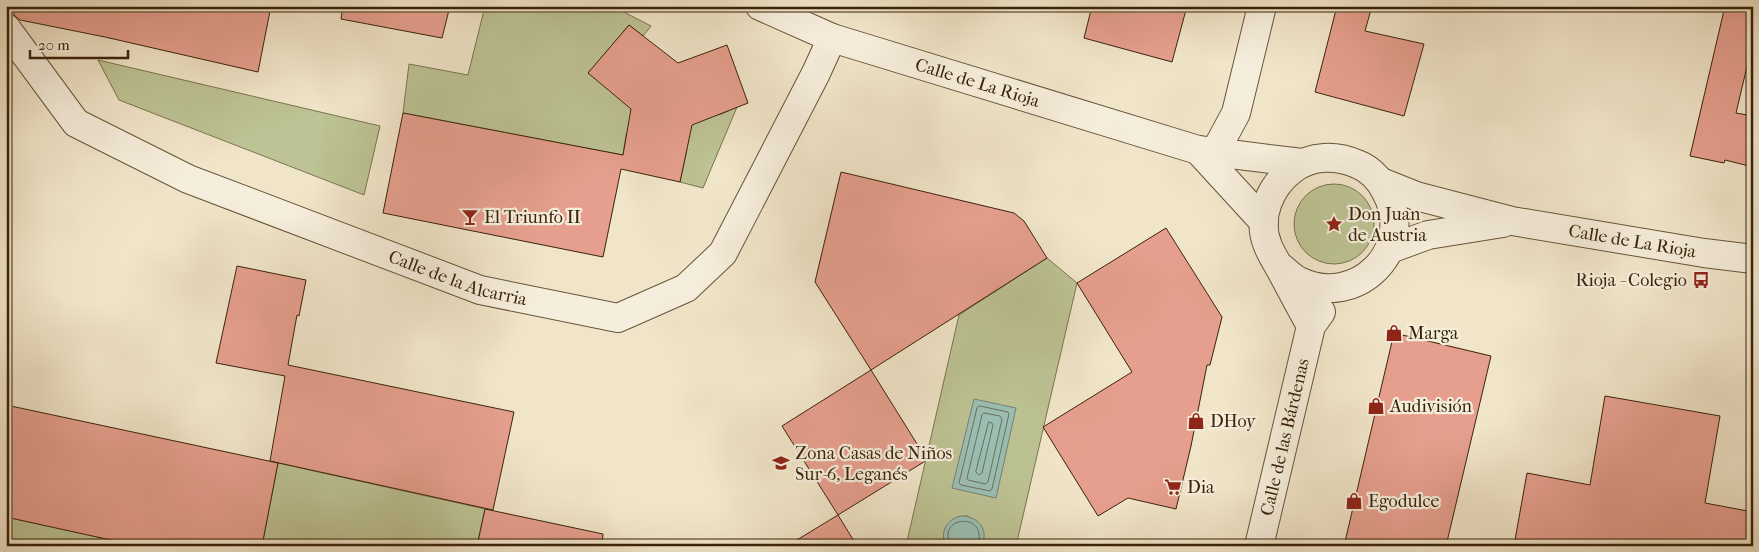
<svg xmlns="http://www.w3.org/2000/svg" width="1759" height="552" viewBox="0 0 1759 552" font-family="'IM FELL French Canon',serif">
	<style>
		.green { fill: #bdc394; stroke: #7b734e }
		.water { fill: #9bbfb4; stroke: #748170 }
		.lines { fill: none; stroke-linecap: round; stroke-linejoin: round }
		.shore { stroke: #6a715e; stroke-width: 1 }
		.building { fill: #e69f8e; stroke: #392309 }
		.minor-casing { stroke: #675439; stroke-width: 30 }
		.minor { stroke: #f6eedc; stroke-width: 28 }
		.labels { text-anchor: middle; dominant-baseline: central; stroke-width: 4.5; stroke-linejoin: round; paint-order: stroke }
		.street-label { font-size: 18px; fill: #392309; stroke: #f6eedc }
		.poi-label { font-size: 18px; fill: #392309; stroke: #f6eedc; text-anchor: start }
	</style>
	<rect width="100%" height="100%" fill="#f1e5c9"/>
	<filter id="stains"><feTurbulence type="fractalNoise" baseFrequency=".004" numOctaves="4"/><feColorMatrix values="0 0 0 0 .2 0 0 0 0 .09 0 0 0 0 .02 0 0 0 .5 -.17"/></filter>
	<radialGradient id="worn" r=".72"><stop offset=".6" stop-color="#630" stop-opacity="0"/><stop offset="1" stop-color="#630" stop-opacity=".3"/></radialGradient>
	<path class="green" d="M485,6H612L651,26L643,36L629,25L588,73L642,105L626,135L623,155L403,113L409,64L468,75Z
		M98,60L380,126L364,195L119,100Z
		M713,104L719,115L737,107L703,188L680,182L687,149L677,145L683,116Z
		M1294 224a40 40 0 1 1 80 0a40 40 0 1 1-80 0Z
		M1047,258L1077,283L1016,546H982L984,541L968,516C948,516 948,525 944,542L946,546H906L959,315Z
		M278,463L485,509L477,546H262Z
		M6,517L140,546H6Z"/>
	<path class="water" d="M974,399L1016,408L996,498L952,488Z
		M961,516C978,516 989,529 982,546H946C939,532 947,519 961,516Z"/>
	<g class="lines">
		<path class="shore" d="M980,406L1008,412L1009,414L992,489L990,491L961,485L959,483L977,408Z
			M984,413L1000,416L1002,419L988,482L985,484L968,480L967,478L982,415Z
			M989,422L992,423L993,425L982,473L979,475L976,472Z
			M950,546C949,542 948,538 948,534C950,517 977,517 979,534C980,538 978,542 978,546"/>
	</g>
	<path class="building" d="M14,6H271L258,72L105,37L20,20L14,15Z
		M343,6H450L442,38L341,19Z
		M1092,6H1187L1172,62L1084,38Z
		M1337,6H1372L1365,31L1424,44L1404,116L1315,92Z
		M1725,6H1753V59L1749,58L1736,113L1753,116V167L1725,160L1724,163L1690,156Z
		M629,25L678,63L727,45L748,103L692,125L680,182L621,169L603,257L383,213L403,113L623,155L631,109L588,73Z
		M841,172L1014,213L1024,221L1047,258L871,370L815,282Z
		M1166,228L1222,317L1210,365H1207L1191,446L1176,509L1128,498L1098,516L1043,427L1132,372L1077,283Z
		M237,266L306,280L299,316L297,315L288,365L514,412L493,510L270,461L285,376L216,363Z
		M1394,333L1491,356L1446,546H1344Z
		M871,370L927,460L838,515L782,426Z
		M1605,396L1720,416L1705,503L1753,512V546H1547L1515,540L1527,473L1590,485Z
		M6,405L278,463L262,546H138L6,517Z
		M485,509L603,534L602,546H477Z
		M838,515L857,546H787Z"/>
	<g class="lines">
		<g class="minor-casing">
			<g id="minor">
				<path id="s1" d="M760,6L832,38L1198,150L1302,163"/>
				<path id="s2" d="M6,28L76,123L188,179L480,290L618,318L686,288L723,253L816,73L832,38"/>
				<path d="M1198,150L1264,222"/>
				<path d="M1215,152L1236,113L1262,6"/>
				<path id="s3" d="M1381,182L1416,196L1512,221L1704,253L1753,259"/>
				<path d="M1390,249L1428,235L1503,223"/>
				<path d="M1278,265C1285,270 1292,278 1299,281C1357,309 1417,249 1386,192C1380,180 1370,169 1357,164C1336,155 1312,155 1293,169C1270,186 1256,218 1268,246C1272,256 1279,266 1284,276C1293,293 1302,310 1311,326"/>
				<path id="s4" d="M1259,546L1311,326L1321,312"/>
			</g>
		</g>
		<use href="#minor" class="minor"/>
	</g>
	<defs>
		<g id="bar-bare" transform="scale(1.35)"><path d="M-6-5H6L.8 .8V4.5H3.5V6h-7V4.5H-.8V.8Z" fill="#8f2418" stroke="#f6eedc" stroke-width="2.5" paint-order="stroke"/></g>
		<g id="sight-bare" transform="scale(1.35)"><path d="M0-6L1.8-2.2L6-1.7L2.9 1.2L3.7 5.4L0 3.3L-3.7 5.4L-2.9 1.2L-6-1.7L-1.8-2.2Z" fill="#8f2418" stroke="#f6eedc" stroke-width="2.5" paint-order="stroke"/></g>
		<g id="bus-bare" transform="scale(1.35)"><path d="M-5-6H5V4H4V6H2V4H-2V6H-4V4H-5ZM-3.5-4V0h7V-4ZM-3.5 1.2v1.5H-2V1.2ZM2 1.2v1.5H3.5V1.2Z" fill="#8f2418" stroke="#f6eedc" stroke-width="2.5" paint-order="stroke"/></g>
		<g id="shop-bare" transform="scale(1.35)"><path d="M-5-2.5h2.3a2.7 3.5 0 0 1 5.4 0H5L5.5 6h-11ZM-1.5-2.5h3a1.5 2.3 0 0 0-3 0Z" fill="#8f2418" stroke="#f6eedc" stroke-width="2.5" paint-order="stroke"/></g>
		<g id="school-bare" transform="scale(1.35)"><path d="M0-5L7-2L0 1L-7-2ZM-4 1L0 2.5L4 1V4Q0 6-4 4Z" fill="#8f2418" stroke="#f6eedc" stroke-width="2.5" paint-order="stroke"/></g>
		<g id="supermarket-bare" transform="scale(1.35)"><path d="M-6-5.5h2.5l.6 2H6L4.5 2H-2.5L-4.4-4H-6ZM-1.5 3.2a1.3 1.3 0 1 0 .1 0ZM3 3.2a1.3 1.3 0 1 0 .1 0Z" fill="#8f2418" stroke="#f6eedc" stroke-width="2.5" paint-order="stroke"/></g>
	</defs>
	<g fill-rule="evenodd">
		<use href="#bar-bare" x="470" y="217"/>
		<use href="#sight-bare" x="1334" y="224"/>
		<use href="#bus-bare" x="1701" y="280"/>
		<use href="#shop-bare" x="1394" y="333"/>
		<use href="#shop-bare" x="1376" y="406"/>
		<use href="#shop-bare" x="1196" y="421"/>
		<use href="#school-bare" x="781" y="463"/>
		<use href="#supermarket-bare" x="1173" y="487"/>
		<use href="#shop-bare" x="1354" y="501"/>
	</g>
	<g class="labels">
		<g class="street-label">
			<text stroke="none"><textPath href="#s1" startOffset="231">Calle de La Rioja</textPath></text>
			<text stroke="none"><textPath href="#s3" startOffset="259">Calle de La Rioja</textPath></text>
			<text stroke="none"><textPath href="#s2" startOffset="531">Calle de la Alcarria</textPath></text>
			<text stroke="none"><textPath href="#s4" startOffset="112">Calle de las Bárdenas</textPath></text>
		</g>
		<g class="poi-label">
			<text x="1348" y="214">Don Juan<tspan x="1348" dy="21">de Austria</tspan></text>
			<text x="484" y="217">El Triunfo II</text>
			<text x="1687" y="280" text-anchor="end">Rioja - Colegio</text>
			<text x="1408" y="333">Marga</text>
			<text x="1390" y="406">Audivisión</text>
			<text x="1210" y="421">DHoy</text>
			<text x="795" y="453">Zona Casas de Niños<tspan x="795" dy="21">Sur-6, Leganés</tspan></text>
			<text x="1187" y="487">Dia</text>
			<text x="1368" y="501">Egodulce</text>
		</g>
	</g>
	<rect width="1759" height="552" fill="none" stroke="#f1e5c9" stroke-width="25"/>
	<rect x="8" y="8" width="1744" height="537" fill="none" stroke="#392309" stroke-width="2.5"/>
	<rect x="12" y="12" width="1734" height="527" fill="none" stroke="#392309"/>
	<path d="M30 50v8h98v-8" fill="none" stroke="#392309" stroke-width="2.5"/>
	<text x="38" y="50" font-size="15" fill="#392309" stroke="#f6eedc" stroke-width="4" paint-order="stroke">20 m</text>
	<rect width="100%" height="100%" filter="url(#stains)"/>
	<rect width="100%" height="100%" fill="url(#worn)"/>
</svg>
